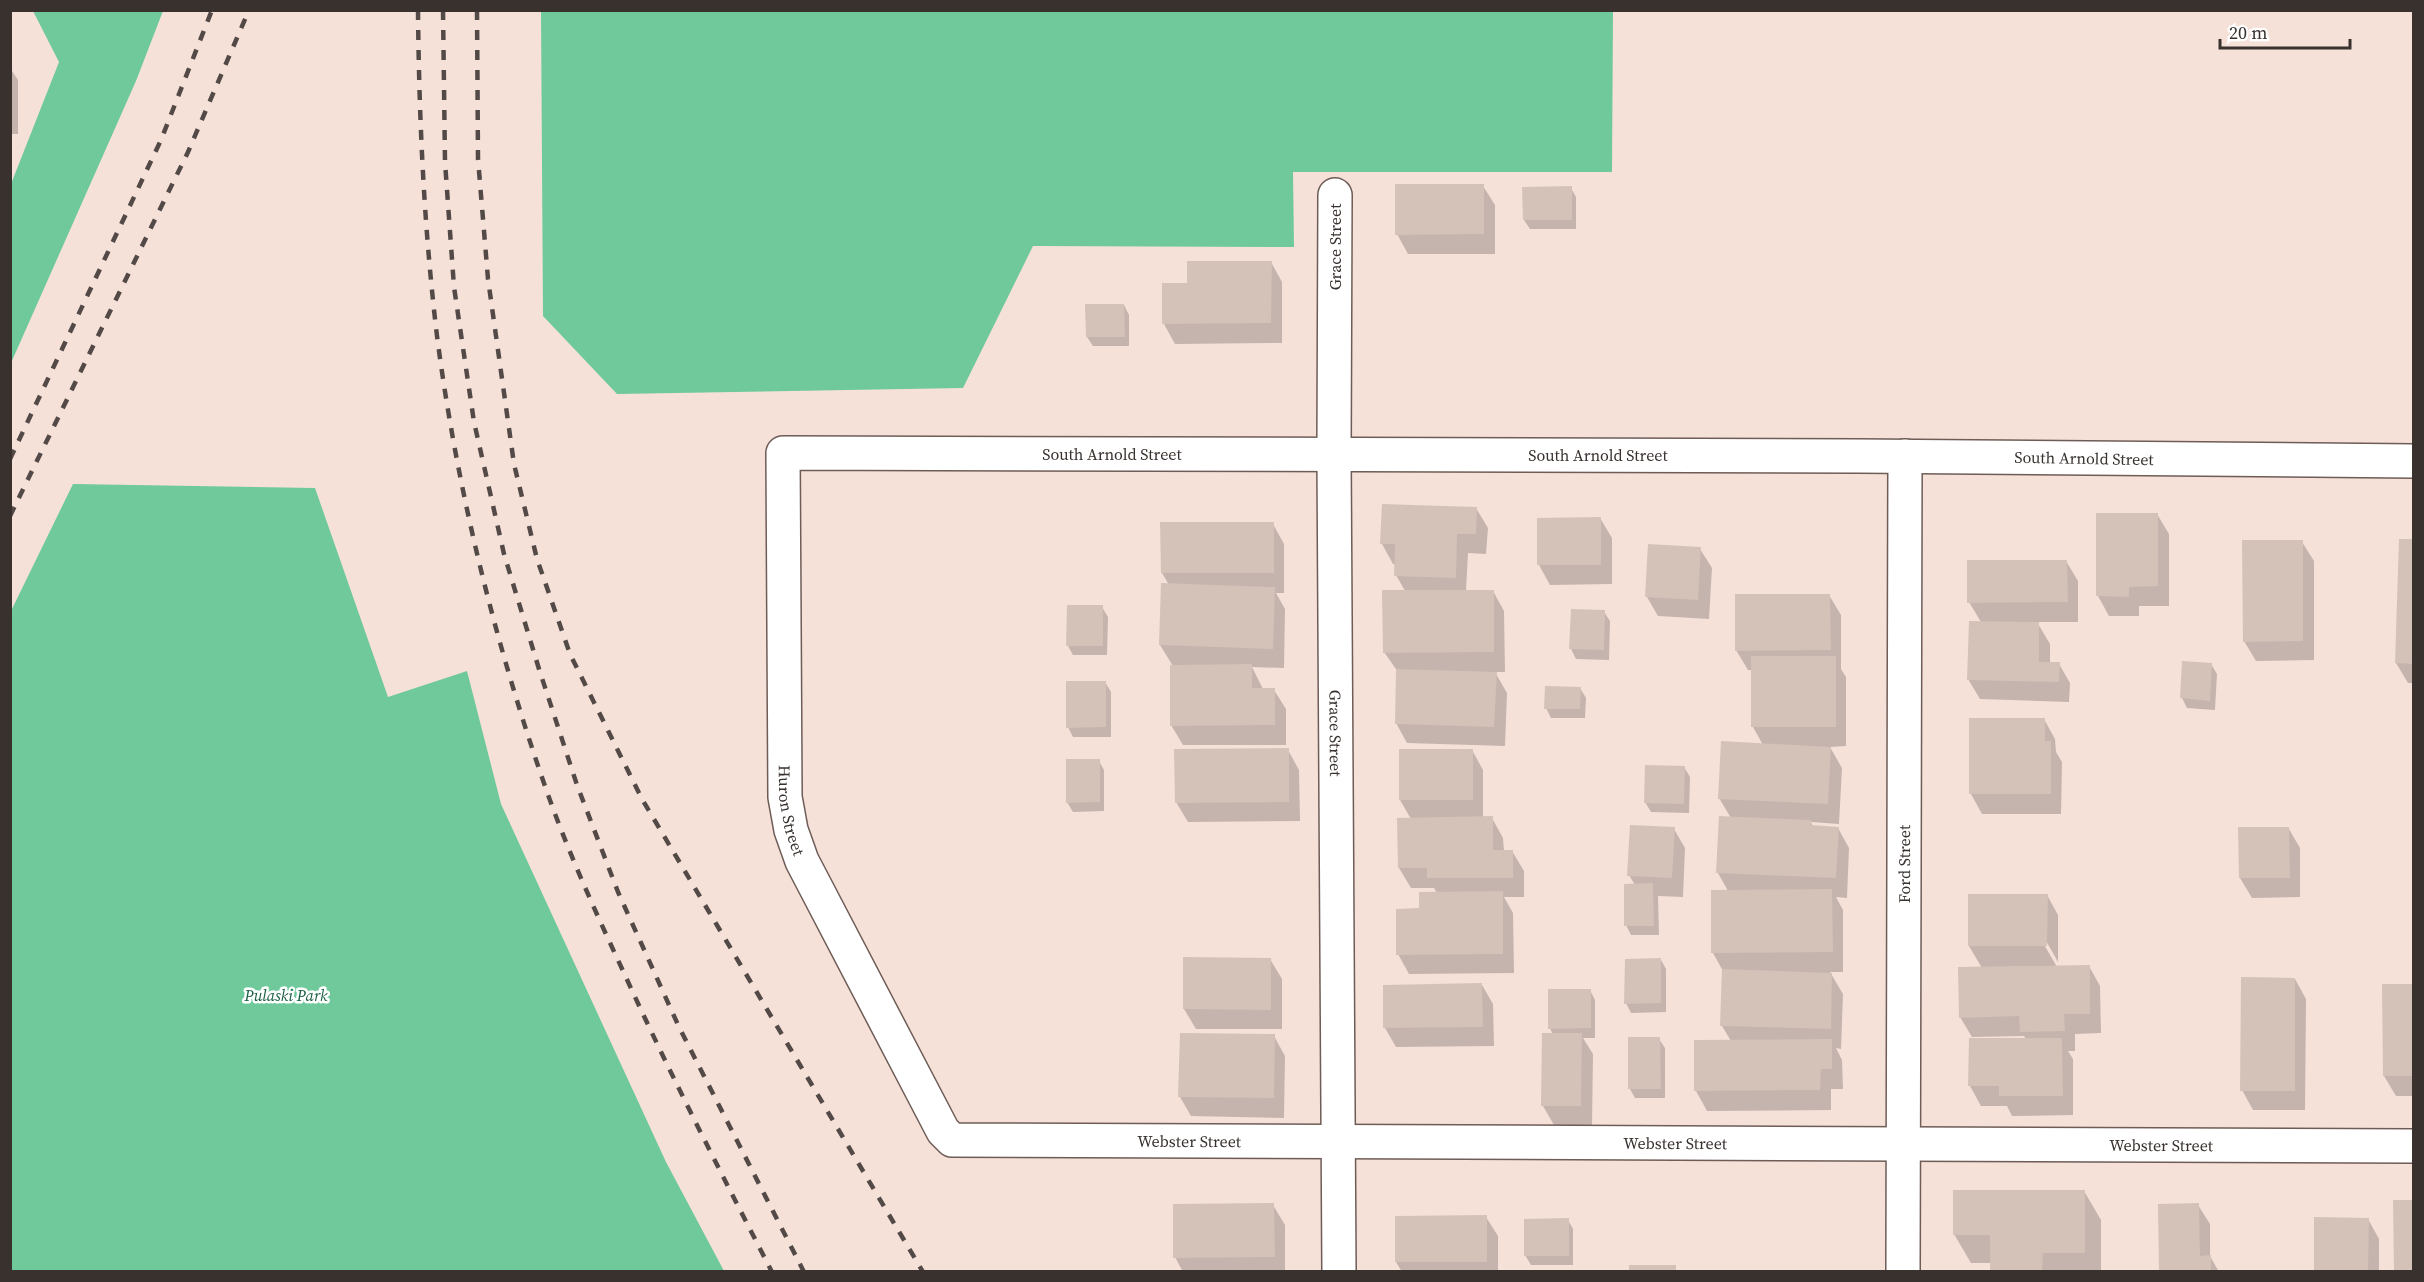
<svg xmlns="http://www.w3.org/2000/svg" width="2424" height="1282" viewBox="0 0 2424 1282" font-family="'Source Serif 4',serif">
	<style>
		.green { fill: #6fc99b }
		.shadow { fill: #0003 }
		.building { fill: #d4c1b8 }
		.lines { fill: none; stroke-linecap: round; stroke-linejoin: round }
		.minor-casing { stroke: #6e5c56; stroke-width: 36 }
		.minor { stroke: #fff; stroke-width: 33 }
		.rail { stroke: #534a47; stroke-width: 4.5; stroke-dasharray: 10 10; stroke-linecap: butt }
		.labels { text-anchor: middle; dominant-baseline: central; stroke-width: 5; stroke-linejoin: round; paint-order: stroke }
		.street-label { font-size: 16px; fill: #38312e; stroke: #fff }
		.park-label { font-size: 16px; font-style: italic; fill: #175e3f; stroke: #fff }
	</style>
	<rect width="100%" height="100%" fill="#f6e1d9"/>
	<path class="green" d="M33,11H163L136,81L11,363V184L59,62Z
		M541,11H1613L1612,172H1293L1294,247L1033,246L963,388L617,394L543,316Z
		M73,484L315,488L388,697L467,671L501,804L666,1162L724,1271H11V611Z"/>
	<path class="shadow" d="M10,68L18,80V134H10Z
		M1483,186L1495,205V254H1408L1397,234Z
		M1571,188L1576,197V229H1530L1524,220Z
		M1271,262L1282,282V343L1175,344L1164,324L1188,285Z
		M1124,305L1129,315V346H1093L1087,337Z
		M1476,508L1488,528L1486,554L1468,553L1466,591H1493L1504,611L1505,672H1495L1507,693L1505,746L1407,743L1396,723L1398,672L1384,652L1405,591L1396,575V564H1393L1382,544Z
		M2157,514L2169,534V606H2139V616H2109L2098,596Z
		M1600,518L1612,538V584L1550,585L1539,565Z
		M1273,524L1284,544V593H1276L1285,609L1284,668L1252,667L1263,689L1274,690L1286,709V745H1183L1171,725L1173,666L1160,645L1169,585L1162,573Z
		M2414,541V683H2408L2396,663Z
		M2302,542L2314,561V660L2256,661L2244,641Z
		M1700,549L1712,568L1709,619L1658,616L1647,597Z
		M2066,561L2078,581V622H2037L2050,644V664H2059L2070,683L2069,702L1980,699L1968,679L1981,622L1969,602Z
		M1829,595L1841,615V669L1846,677V746L1830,747L1842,768L1839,824L1811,822L1813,827L1838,828L1849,848L1847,898L1836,897L1843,910V972H1830L1843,994L1841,1049L1836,1048L1842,1060L1843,1089H1831V1110L1707,1111L1696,1091L1695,1041H1731L1722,1026L1723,971L1713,953L1728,891L1718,873L1731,818L1719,798L1763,745L1753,727V670H1748L1736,650Z
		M1102,607L1108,617L1107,655H1073L1068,646Z
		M1604,612L1610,621L1609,660L1576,659L1571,649Z
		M2211,664L2217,674L2215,710L2187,708L2182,698Z
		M1105,682L1111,692V737H1073L1068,727Z
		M1580,688L1586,698L1585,718H1551L1546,708Z
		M2044,719L2055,739L2056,752L2062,762L2061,814H1982L1971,794V720Z
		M1288,750L1299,770L1300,821L1188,822L1176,802Z
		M1472,750L1483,770V818H1492L1503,838L1504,851H1512L1524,871V897H1504L1513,913L1514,973L1409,974L1398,954L1421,910L1437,893L1434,888H1411L1399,868V819H1411L1400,800Z
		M1099,761L1104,770V811L1073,812L1067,802Z
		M1684,767L1690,777L1689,813L1651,812L1645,802Z
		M1674,829L1685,848L1683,897L1658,896L1659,935H1631L1626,925L1635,885L1629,875Z
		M2289,829L2300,848V897L2252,898L2240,878Z
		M2047,895L2058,915V962L2045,939L2042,941L2057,967L2089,966L2100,986L2101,1033L2075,1034V1051H2068L2073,1059V1115L2012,1116L2007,1106H1981L1970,1086V1040L2026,1039L2024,1036L1972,1037L1960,1017L1982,968L1969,946Z
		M1270,959L1282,979V1029H1196L1184,1009Z
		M1661,960L1666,969V1012L1631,1013L1626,1003Z
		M2295,979L2306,999L2305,1110H2253L2242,1090Z
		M1482,985L1493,1004L1494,1046L1396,1047L1385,1028Z
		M2414,985V1096H2396L2384,1076Z
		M1590,990L1595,1000V1038H1583L1593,1054L1592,1126L1554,1125L1543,1106L1553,1035L1550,1028Z
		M1274,1036L1285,1056L1284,1118L1191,1116L1180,1097Z
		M1659,1039L1665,1048V1098H1635L1630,1089Z
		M2084,1191L2101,1220V1272H1992V1263H1971L1954,1234Z
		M1273,1205L1285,1225V1272H1183L1175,1257Z
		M2198,1205L2210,1224V1256L2219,1272H2160Z
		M1486,1217L1498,1236V1272H1402L1396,1262Z
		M2368,1219L2379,1239V1272H2315Z
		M1568,1220L1573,1229V1265H1531L1525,1255Z"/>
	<path class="building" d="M1395,184H1484V234L1395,235Z
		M1572,186V220H1523L1522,187Z
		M1187,261H1272L1271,323L1162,324V283H1187Z
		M1085,304H1124L1125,337H1086Z
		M1382,504L1477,507L1476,534H1457L1456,578L1394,576L1395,544H1380Z
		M2096,513H2158V586L2129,587V597L2096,596Z
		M1601,517V565H1537V518Z
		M1160,522H1274V573H1161Z
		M2399,539H2414V664L2395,663Z
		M2242,540H2303V641L2243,642Z
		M1648,544L1701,547L1698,600L1645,597Z
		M1967,560H2067L2068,602L1967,603Z
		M1161,583L1275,587L1273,649L1159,645Z
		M1382,590H1494V652L1383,653Z
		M1735,594H1830L1831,650L1735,651Z
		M1067,605H1103V646H1066Z
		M1571,609L1605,610L1604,650L1569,649Z
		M1969,621L2039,622V662H2060L2059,682L1967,680Z
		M1751,656H1836V727H1751Z
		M2182,661L2212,663L2210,701L2180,698Z
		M1252,664V688H1275V725L1170,726V665Z
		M1396,669L1497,672L1494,727L1395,724Z
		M1066,681H1106V727L1066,728Z
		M1545,686L1581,687L1580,709H1544Z
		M1969,718H2045V741H2051V794H1969Z
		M1721,741L1831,747L1828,804L1718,799Z
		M1289,748V802L1175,803L1174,749Z
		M1399,749H1473V800H1399Z
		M1066,759H1100V802L1066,803Z
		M1645,765L1685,766L1684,804L1644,803Z
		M1493,816V850H1513V878H1427V868H1398L1397,818Z
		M1719,816L1811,820V825L1839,827L1836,878L1716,873Z
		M1630,825L1675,827L1672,878L1627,876Z
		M2238,827H2289L2290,878H2239Z
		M1653,883L1654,926H1624V884Z
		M1832,889L1833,952L1711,953V890Z
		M1503,891V954L1396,955V909L1419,908V892Z
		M1968,894H2048L2047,946H1968Z
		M1183,957L1271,958V1010L1183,1009Z
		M1661,958V1003L1624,1004L1625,959Z
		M2090,965V1014H2064L2065,1031L2020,1032L2019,1016L1959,1018L1958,967Z
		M1722,969L1832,973L1831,1029L1720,1026Z
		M2241,977L2295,978V1091H2240Z
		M1482,983L1483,1027L1383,1028V985Z
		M2382,984H2414V1076H2383Z
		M1548,989H1591V1028L1548,1029Z
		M1180,1033L1275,1034L1274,1098L1178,1097Z
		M1542,1033H1582L1581,1106H1541Z
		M1628,1037H1660L1661,1089H1628Z
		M1969,1038H2062L2063,1096H1999V1086H1968Z
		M1832,1039V1069H1821L1820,1090L1694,1091V1040Z
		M1953,1190H2085V1253H2043L2042,1272H1990V1235H1953Z
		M2393,1200H2414V1272H2394Z
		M1274,1203L1275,1257L1173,1258V1204Z
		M2199,1203L2200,1256L2211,1255V1272H2159L2158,1204Z
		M1487,1215V1262H1395V1216Z
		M2314,1217L2369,1218L2368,1272H2314Z
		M1569,1218V1256H1524V1219Z
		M1629,1265H1676V1272H1629Z"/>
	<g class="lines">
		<g class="minor-casing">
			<g id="minor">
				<path id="s1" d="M1335,195L1334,455L1339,1272"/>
				<path id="s2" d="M2414,461L1858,456L783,453L785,797L791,830L802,861L943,1131L952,1140L2414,1146"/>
				<path id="s3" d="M1903,1272L1905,456"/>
			</g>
		</g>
		<use href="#minor" class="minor"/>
		<path class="rail" d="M418,10C419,119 424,228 437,336C457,490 495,643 546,789C568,852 596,913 624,973C670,1074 721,1173 772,1272
			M443,10L445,162L454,287L474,422L504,554L539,669L577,785L618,892L679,1027L804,1272
			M477,10L478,159L488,279L514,464L537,559L570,654L642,799L923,1272
			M10,459L161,140L212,10
			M10,516L188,152L249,10"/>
	</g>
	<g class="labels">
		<g class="street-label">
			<text transform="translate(1335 247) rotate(-90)">Grace Street</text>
			<text x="1112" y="454">South Arnold Street</text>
			<text x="1598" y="455">South Arnold Street</text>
			<text transform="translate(2084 458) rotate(1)">South Arnold Street</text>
			<text stroke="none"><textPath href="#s1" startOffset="538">Grace Street</textPath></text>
			<text stroke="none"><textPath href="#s2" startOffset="1989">Huron Street</textPath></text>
			<text stroke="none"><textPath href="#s3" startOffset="408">Ford Street</textPath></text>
			<text stroke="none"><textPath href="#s2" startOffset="2596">Webster Street</textPath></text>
			<text stroke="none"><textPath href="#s2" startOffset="3082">Webster Street</textPath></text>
			<text stroke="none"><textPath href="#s2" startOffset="3568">Webster Street</textPath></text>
		</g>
		<g class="park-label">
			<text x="286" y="995">Pulaski Park</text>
		</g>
	</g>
	<rect width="2424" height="1282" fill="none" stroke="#38312e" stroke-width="24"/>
	<path d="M2220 39v9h130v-9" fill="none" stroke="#38312e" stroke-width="3"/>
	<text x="2229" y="39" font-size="18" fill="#38312e" stroke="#ffffff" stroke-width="4.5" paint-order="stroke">20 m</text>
</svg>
